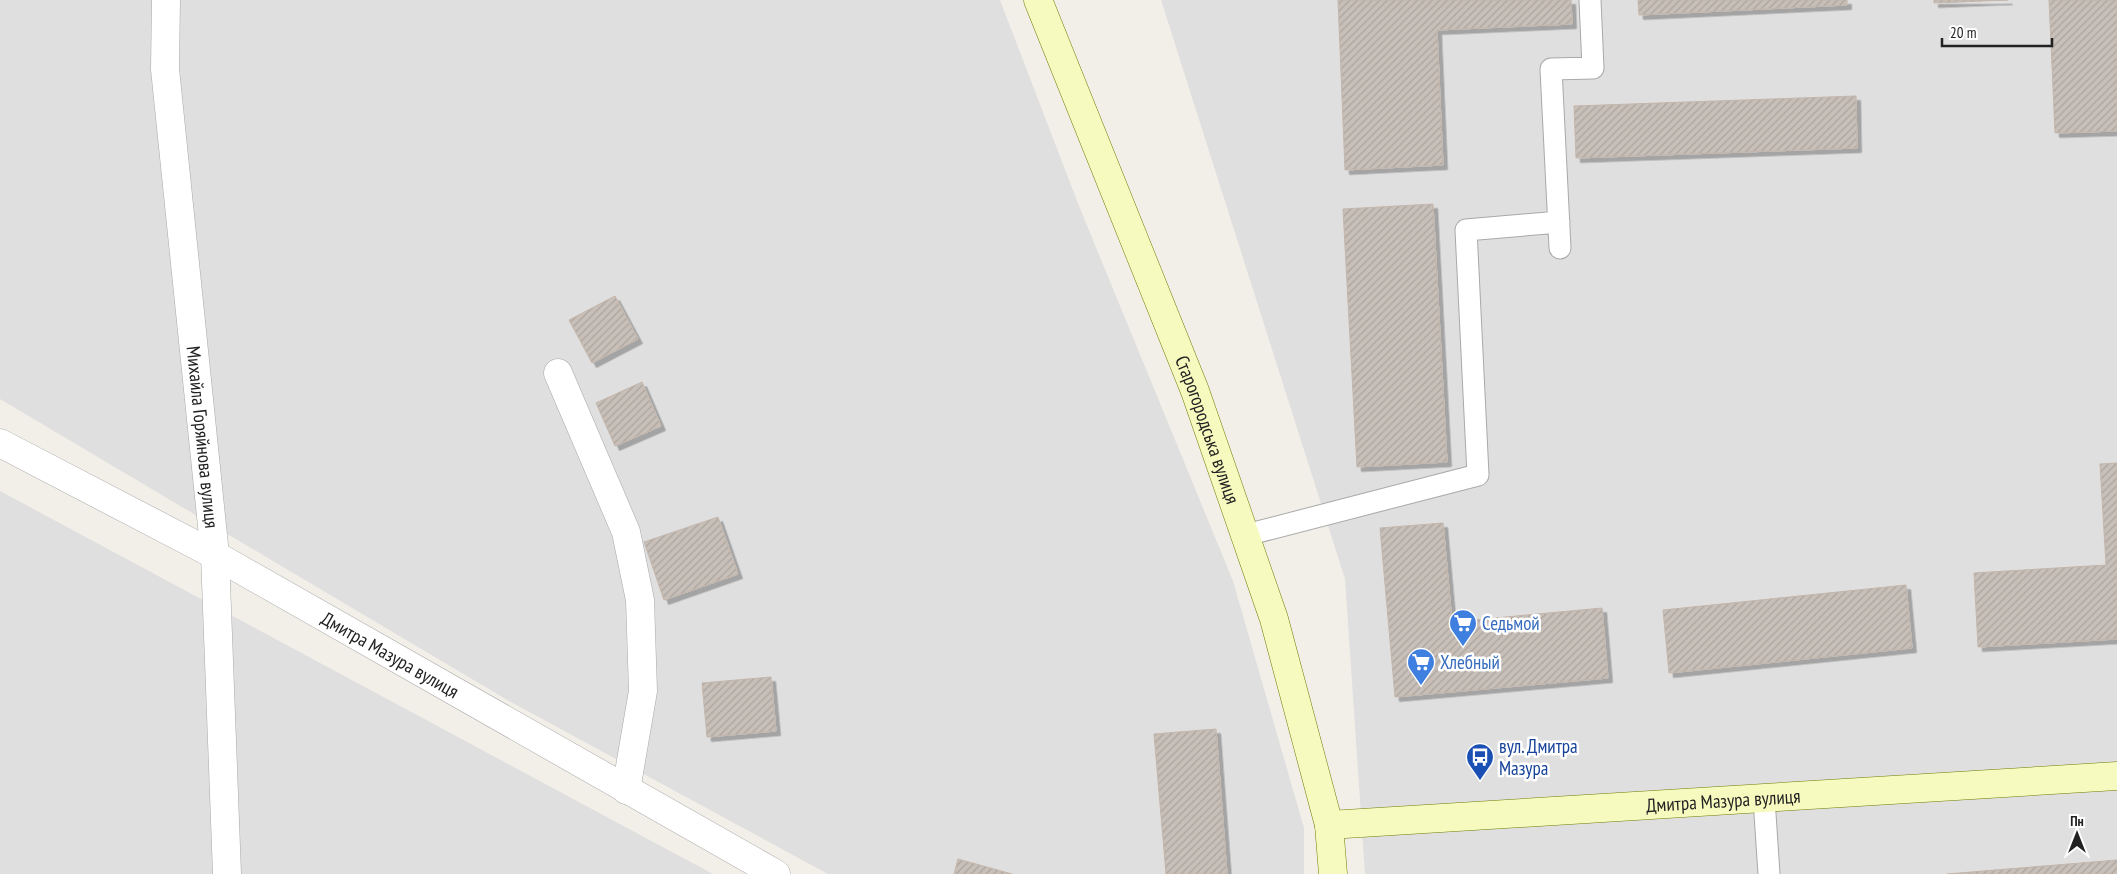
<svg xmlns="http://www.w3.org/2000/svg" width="2117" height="874" viewBox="0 0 2117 874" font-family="'PT Sans Narrow',sans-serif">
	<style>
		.residential { fill: #e0dfdf }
		.building { fill: url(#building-hatch); stroke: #c4b6ab; filter: url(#shadow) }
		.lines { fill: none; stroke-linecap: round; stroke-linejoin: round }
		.lane-casing { stroke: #a9a9a9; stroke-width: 23 }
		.street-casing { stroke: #a9a9a9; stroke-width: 29 }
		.secondary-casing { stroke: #707d05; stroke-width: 29 }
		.lane { stroke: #fff; stroke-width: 21 }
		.street { stroke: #fff; stroke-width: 28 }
		.secondary { stroke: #f7fabf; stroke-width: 28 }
		.labels { text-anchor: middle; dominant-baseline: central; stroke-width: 5; stroke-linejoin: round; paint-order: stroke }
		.street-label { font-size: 19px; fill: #222; stroke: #fff }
		.shop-label { font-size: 19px; fill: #366cbe; stroke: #fff; text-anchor: start }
		.transit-label { font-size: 19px; fill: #164399; stroke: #fff; text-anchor: start }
	</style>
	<defs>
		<pattern id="building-hatch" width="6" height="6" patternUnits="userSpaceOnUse" patternTransform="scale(1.25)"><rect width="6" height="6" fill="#c7bfb8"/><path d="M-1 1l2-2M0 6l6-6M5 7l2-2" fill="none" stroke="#aba49e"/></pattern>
		<filter id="shadow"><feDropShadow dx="4.5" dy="4.5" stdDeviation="0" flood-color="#0004"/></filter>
	</defs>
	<rect width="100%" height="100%" fill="#f2efe9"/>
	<path class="residential" d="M0,0H1000L1079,206L1233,581L1304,828V874H828L509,701L0,399Z
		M1161,0H2117V874H1365L1345,579Z
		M0,491L713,874H0Z"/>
	<path class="building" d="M1338,0H1571L1572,24L1437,30L1443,165L1345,170Z
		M1638,0H1847V5L1639,15Z
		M1934,0H2008L1934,3Z
		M2049,0H2117V131L2055,133Z
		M1856,96L1857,148L1576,158L1574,106Z
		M1433,204L1447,462L1357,467L1343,209Z
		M615,296L638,339L592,363L569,320Z
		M642,382L661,426L615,446L596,403Z
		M2117,463V639L1978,647L1974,573L2106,565L2100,464Z
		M718,517L738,574L664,600L644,542Z
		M1443,523L1452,622L1602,608L1608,678L1395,697L1380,528Z
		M1906,585L1912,648L1669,673L1663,610Z
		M771,677L776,731L707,737L702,683Z
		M1216,729L1227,874H1166L1154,734Z
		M958,859L1012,874H954Z
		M2117,860V874H1947Z"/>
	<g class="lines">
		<g class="lane-casing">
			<path id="lane" d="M1560,248L1551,69L1593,68L1590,0
				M1246,535L1478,475L1466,230L1559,222
				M1764,799L1769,874"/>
		</g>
		<g class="street-casing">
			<g id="street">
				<path id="s1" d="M166,0L165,69L215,555L227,874"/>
				<path d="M558,373L626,532L640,600L643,691L626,790"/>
				<path id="s2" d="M0,443L215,555L776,874"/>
			</g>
		</g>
		<g class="secondary-casing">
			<g id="secondary">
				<path id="s3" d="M1038,0L1195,391L1274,619L1329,825L1333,874"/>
				<path id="s4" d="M1329,825L2117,776"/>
			</g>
		</g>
		<use href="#lane" class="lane"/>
		<use href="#street" class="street"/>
		<use href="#secondary" class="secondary"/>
	</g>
	<defs>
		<g id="supermarket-pin" transform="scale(1.4375)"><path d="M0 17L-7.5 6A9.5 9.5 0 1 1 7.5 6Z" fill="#3f7fe0" stroke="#fff"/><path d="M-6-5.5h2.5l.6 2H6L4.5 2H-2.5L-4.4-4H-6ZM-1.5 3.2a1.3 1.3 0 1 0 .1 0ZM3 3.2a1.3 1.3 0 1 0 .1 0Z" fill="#fff"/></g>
		<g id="bus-pin" transform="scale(1.4375)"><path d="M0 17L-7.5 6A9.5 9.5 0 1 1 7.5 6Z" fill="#1a4fb4" stroke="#fff"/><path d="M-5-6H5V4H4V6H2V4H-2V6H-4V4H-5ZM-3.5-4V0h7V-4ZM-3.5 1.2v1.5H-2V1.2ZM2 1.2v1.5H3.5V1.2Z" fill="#fff"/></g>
	</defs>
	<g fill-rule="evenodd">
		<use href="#supermarket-pin" x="1463" y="623"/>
		<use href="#supermarket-pin" x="1421" y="662"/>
		<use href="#bus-pin" x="1480" y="757"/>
	</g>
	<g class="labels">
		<g class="street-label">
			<text stroke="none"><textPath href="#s3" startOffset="462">Старогородська вулиця</textPath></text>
			<text stroke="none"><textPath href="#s1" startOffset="439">Михайла Горяйнова вулиця</textPath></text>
			<text stroke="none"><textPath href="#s2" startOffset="444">Дмитра Мазура вулиця</textPath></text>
			<text stroke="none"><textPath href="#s4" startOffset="395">Дмитра Мазура вулиця</textPath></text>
		</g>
		<g class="shop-label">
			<text x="1482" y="623">Седьмой</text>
			<text x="1440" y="662">Хлебный</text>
		</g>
		<g class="transit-label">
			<text x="1499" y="746">вул. Дмитра<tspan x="1499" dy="22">Мазура</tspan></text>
		</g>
	</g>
	<g transform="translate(2077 834)" stroke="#ffffff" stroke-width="4" paint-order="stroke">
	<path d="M0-4L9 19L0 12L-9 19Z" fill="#222222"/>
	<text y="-8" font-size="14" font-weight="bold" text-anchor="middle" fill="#222222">Пн</text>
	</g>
	<path d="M1942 38v8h110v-8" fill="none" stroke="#222222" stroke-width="2.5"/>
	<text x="1950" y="38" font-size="15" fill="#222222" stroke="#ffffff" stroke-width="4" paint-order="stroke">20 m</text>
</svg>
